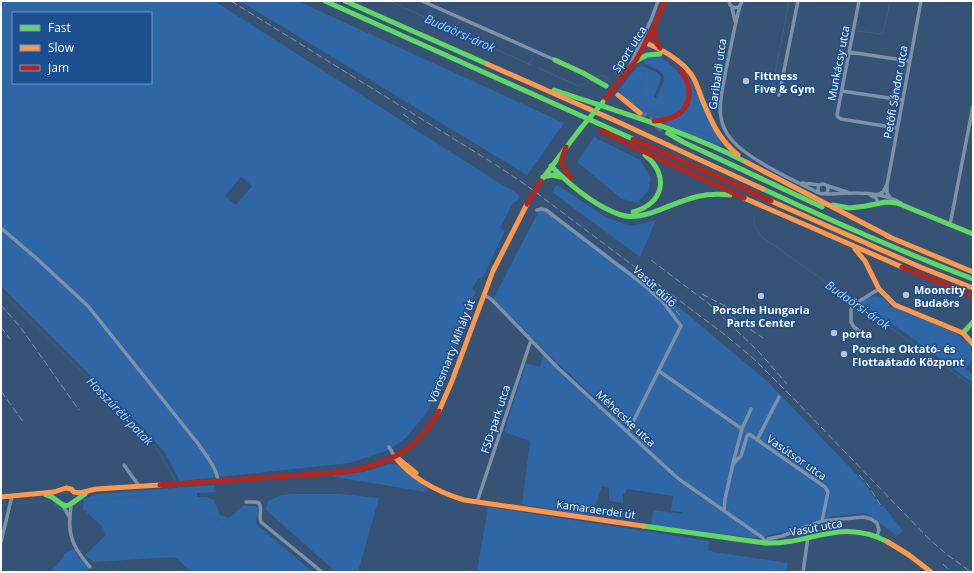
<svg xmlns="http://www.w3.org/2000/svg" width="974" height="573" viewBox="0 0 974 573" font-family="'Open Sans',sans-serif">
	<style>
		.green { fill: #2f66a5; fill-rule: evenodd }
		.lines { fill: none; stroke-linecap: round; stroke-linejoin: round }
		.stream { stroke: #3b618d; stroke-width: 1 }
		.highway-tunnel { stroke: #546c89; stroke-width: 7; stroke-dasharray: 7 3.5; stroke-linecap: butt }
		.street { stroke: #7d92a8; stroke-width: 3.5 }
		.fast { stroke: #63d668; stroke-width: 5 }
		.slow { stroke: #ff974d; stroke-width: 5 }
		.jam { stroke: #b3261e; stroke-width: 5 }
		.rail { stroke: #7e92a7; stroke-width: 1; stroke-dasharray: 7 3; stroke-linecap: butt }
		.fast-bridge { stroke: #63d668; stroke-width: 5 }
		.jam-bridge { stroke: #b3261e; stroke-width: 5 }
		.poi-dot { fill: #b9c2ce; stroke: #1b4f8f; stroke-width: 1.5 }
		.labels { text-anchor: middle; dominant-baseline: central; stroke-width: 3; stroke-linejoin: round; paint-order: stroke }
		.street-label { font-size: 11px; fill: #fff; stroke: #1b4f8f }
		.poi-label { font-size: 11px; font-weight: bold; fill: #fff; stroke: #1b4f8f; text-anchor: start }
		.water-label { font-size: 12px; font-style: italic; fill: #b5d3f5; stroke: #1b4f8f }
	</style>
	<rect width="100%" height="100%" fill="#365274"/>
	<path class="green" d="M1,1H214L501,184L514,191L520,196L517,201L513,203L500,228L505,231L483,277L478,279L472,289L476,292L466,314L463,329L441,384L427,412L406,438L386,451L350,463L180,481L165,453L145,430L1,286ZM13,13H151V83H13ZM241,177L252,186L236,205L225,196Z
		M240,1H298L564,123L527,175Z
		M658,56C674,66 693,80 685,102C683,107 677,115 671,117C665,119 658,118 652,119L618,91L637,67L642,66L657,72L661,77L660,81L654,97L656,98C668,74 668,74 644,63L643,59L644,58Z
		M677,64L686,71L723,147L664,124L689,106L685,72Z
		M594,137L640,160L651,178L648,192L637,202L622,199L577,162Z
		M557,185L607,218L631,226L656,220L640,257L552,192Z
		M542,205L686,313L768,382L864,482L881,507L883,505L903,531L897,536L866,513L834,516L798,529L756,538L651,525L653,510L683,514V512L671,511L673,496L627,489L625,494H623V503L609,501V488L602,486L592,515L575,514L522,504L530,441L504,432L526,363L540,367L543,355L609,416L610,412L554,360L493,299Z
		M875,296L882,297L890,304L888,308H890L893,306L913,316L930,322L957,334L965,340L973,349V360L965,369L973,375V383L904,332L859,303L868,297Z
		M389,464L397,465L424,485L427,488L426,492L330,476L364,472Z
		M215,485L216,492L197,493V497H207L214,500L220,515L229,518L243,506H256L258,508L256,524L313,572H191L176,557L94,562L85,555L105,536L103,527L83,509L84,499L96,494Z
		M291,494H340L379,498L358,572H336L266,510L268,501L281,495Z
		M488,507L709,541L708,551L788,563L786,572H477Z
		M74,549L79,558L89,568L85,572H51L64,556V553Z"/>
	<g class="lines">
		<path class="stream" d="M389,1L531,65
			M454,31L458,22
			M856,31L883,34L890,1
			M491,48L493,38
			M780,48L789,1
			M529,64L533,58
			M538,68L579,86L589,82
			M593,74L596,77L602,75L609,79
			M627,92L648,109L665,117
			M641,93L644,74
			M771,94L779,53
			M679,123L714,138
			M759,156L760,151
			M754,216C754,225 756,230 762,237L973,386
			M1,292L131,420L155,446L176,481
			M179,486L210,517L219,523L227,534L264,572
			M53,501L57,507L63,511
			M15,504L50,501
			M1,506L5,505
			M77,507L83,503L93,500L178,493L182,491"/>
		<path class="highway-tunnel" d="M640,113L668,133"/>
		<path class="street" d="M422,1L555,60
			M729,1L730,5L735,8L740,6L742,1
			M859,1L837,115L838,117L841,119L897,128
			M740,6C734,27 731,48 726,69C724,84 718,102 721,117C722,125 726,133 731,139C747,159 795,181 819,193
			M732,8L735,21
			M849,52L909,61
			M629,68L651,20L658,1
			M842,91L902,100
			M779,95L798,1
			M802,183L820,185
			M818 189a5 5 0 1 1 10 0a5 5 0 1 1-10 0Z
			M828,186L847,192
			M826,194C850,193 879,190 901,203
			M870,195L876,198L878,203
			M877,195L883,192L886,186
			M890,197L887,193V185L921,1
			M537,210L541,209L546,210L644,285L663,302L681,326L628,432
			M950,225L973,106
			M1,228L35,257L88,306L199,445C206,455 217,469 218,481
			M484,295L491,299L558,368L673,474L683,482L763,538L764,543L768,539L782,536L822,521L864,517L871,519L877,523L879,530L877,536
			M868,338L854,327L851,322V310L853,305L879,289
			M659,371L742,429
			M757,440L779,397
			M389,447L395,457
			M733,463L742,429L751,409
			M124,465L139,486
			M246,502H255L259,503C263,509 258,516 261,522L322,572
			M477,502L530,343
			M63,506L70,518
			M724,511L725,499L732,468L733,464L741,456L747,436L749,434L825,487L828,492L822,521
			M70,517L71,504
			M70,518C68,539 77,552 90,567
			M1,542L12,496
			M803,572L808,537"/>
		<path class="fast" d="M325,1L633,139
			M345,1L487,64
			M555,60L583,73L606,86
			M636,61L647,55L660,54
			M554,90C619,112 685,131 746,162
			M668,133L683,142L822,207
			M551,166C569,184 596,207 621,215C630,218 641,216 651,213C680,203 697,191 730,195
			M543,177L552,175L561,177
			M543,178L581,128
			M763,189C832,221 902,252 973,279
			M833,205L849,208L866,206
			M866,206L886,202L897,203L973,234
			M633,212C664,204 670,175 645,155
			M963,333L973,322
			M46,495C56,496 60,508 69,505C73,503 80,497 85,494
			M643,526L765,543C811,545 840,517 888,542"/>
		<path class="slow" d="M646,43C663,50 680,59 691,74C696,81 699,91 702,99C711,121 719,140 738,155
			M487,64L616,121L763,189
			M618,95L640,113
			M746,162L890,237
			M744,198L902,267
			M771,201L920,267L973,288
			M887,236L973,272
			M855,249L865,261L879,289
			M879,289L895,305L963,333L973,344
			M439,411L452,381L493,271L527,204
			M395,457C412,479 438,492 464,500L643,526
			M396,457L416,473
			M1,497L54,492L66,488L71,489L74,492L80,493L96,489L160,485
			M888,542L909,555L931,572"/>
		<path class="jam" d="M654,29L655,41L660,48
			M603,102L636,60L652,31L665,1
			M654,121C686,120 699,97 681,70
			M601,130L653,156L744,198
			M633,139L771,201
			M566,147L561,161L565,170L571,178
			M902,267L973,296
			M160,485L345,472C390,463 416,452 439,411"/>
		<path class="rail" d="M231,1L496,165L526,185L724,334L753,358L794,399L927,537L945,553L971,572
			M403,114L419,126
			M651,260L709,304L759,352L787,384
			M648,282L680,315
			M702,294L727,307
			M1,305L21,328L79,410
			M717,307L763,338
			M1,327L10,339
			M1,391L24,423
			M859,475L868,485L881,506
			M943,564L951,572"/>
		<path class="fast-bridge" d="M581,128L603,102"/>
		<path class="jam-bridge" d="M527,204L541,181"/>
	</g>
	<g class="poi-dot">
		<circle cx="746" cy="81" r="4"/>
		<circle cx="906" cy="295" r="4"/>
		<circle cx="761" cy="296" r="4"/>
		<circle cx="834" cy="333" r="4"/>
		<circle cx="844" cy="354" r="4"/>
	</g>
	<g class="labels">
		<g class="street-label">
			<text transform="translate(629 49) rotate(-57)">Sport utca</text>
			<text transform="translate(838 63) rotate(-79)">Munkácsy utca</text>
			<text transform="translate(717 74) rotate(-82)">Garibaldi utca</text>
			<text transform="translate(895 92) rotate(-80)">Petőfi Sándor utca</text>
			<text transform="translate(655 286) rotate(43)">Vasút dűlő</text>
			<text transform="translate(451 351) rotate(-69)">Vörösmarty Mihály út</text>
			<text transform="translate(626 418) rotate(43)">Méhecske utca</text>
			<text transform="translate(495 419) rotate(-72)">FSD-park utca</text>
			<text transform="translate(797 457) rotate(35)">Vasútsor utca</text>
			<text transform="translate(596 509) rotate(8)">Kamaraerdei út</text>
			<text transform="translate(816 527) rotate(-10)">Vasút utca</text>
		</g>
		<g class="poi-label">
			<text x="754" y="75">Fittness<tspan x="754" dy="13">Five &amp; Gym</tspan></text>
			<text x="914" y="289">Mooncity<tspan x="914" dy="13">Budaörs</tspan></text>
			<text x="761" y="309" text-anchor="middle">Porsche Hungaria<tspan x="761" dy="13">Parts Center</tspan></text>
			<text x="842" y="333">porta</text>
			<text x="852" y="348">Porsche Oktató- és<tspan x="852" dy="13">Flottaátadó Központ</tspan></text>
		</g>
		<g class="water-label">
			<text transform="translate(460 33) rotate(24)">Budaörsi-árok</text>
			<text transform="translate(858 305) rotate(35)">Budaörsi-árok</text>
			<text transform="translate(120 411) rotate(46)">Hosszúréti-patak</text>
		</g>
	</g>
	<rect width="974" height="573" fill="none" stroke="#ffffff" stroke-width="4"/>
	<rect x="12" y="12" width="140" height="72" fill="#1b4f8f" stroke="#7695bc"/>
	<rect x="20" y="25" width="20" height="6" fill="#63d668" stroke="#7695bc"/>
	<text x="48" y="32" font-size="12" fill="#ffffff">Fast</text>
	<rect x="20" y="45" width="20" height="6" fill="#ff974d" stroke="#7695bc"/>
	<text x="48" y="52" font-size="12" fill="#ffffff">Slow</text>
	<rect x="20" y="65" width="20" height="6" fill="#b3261e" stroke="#7695bc"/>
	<text x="48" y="72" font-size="12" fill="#ffffff">Jam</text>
</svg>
